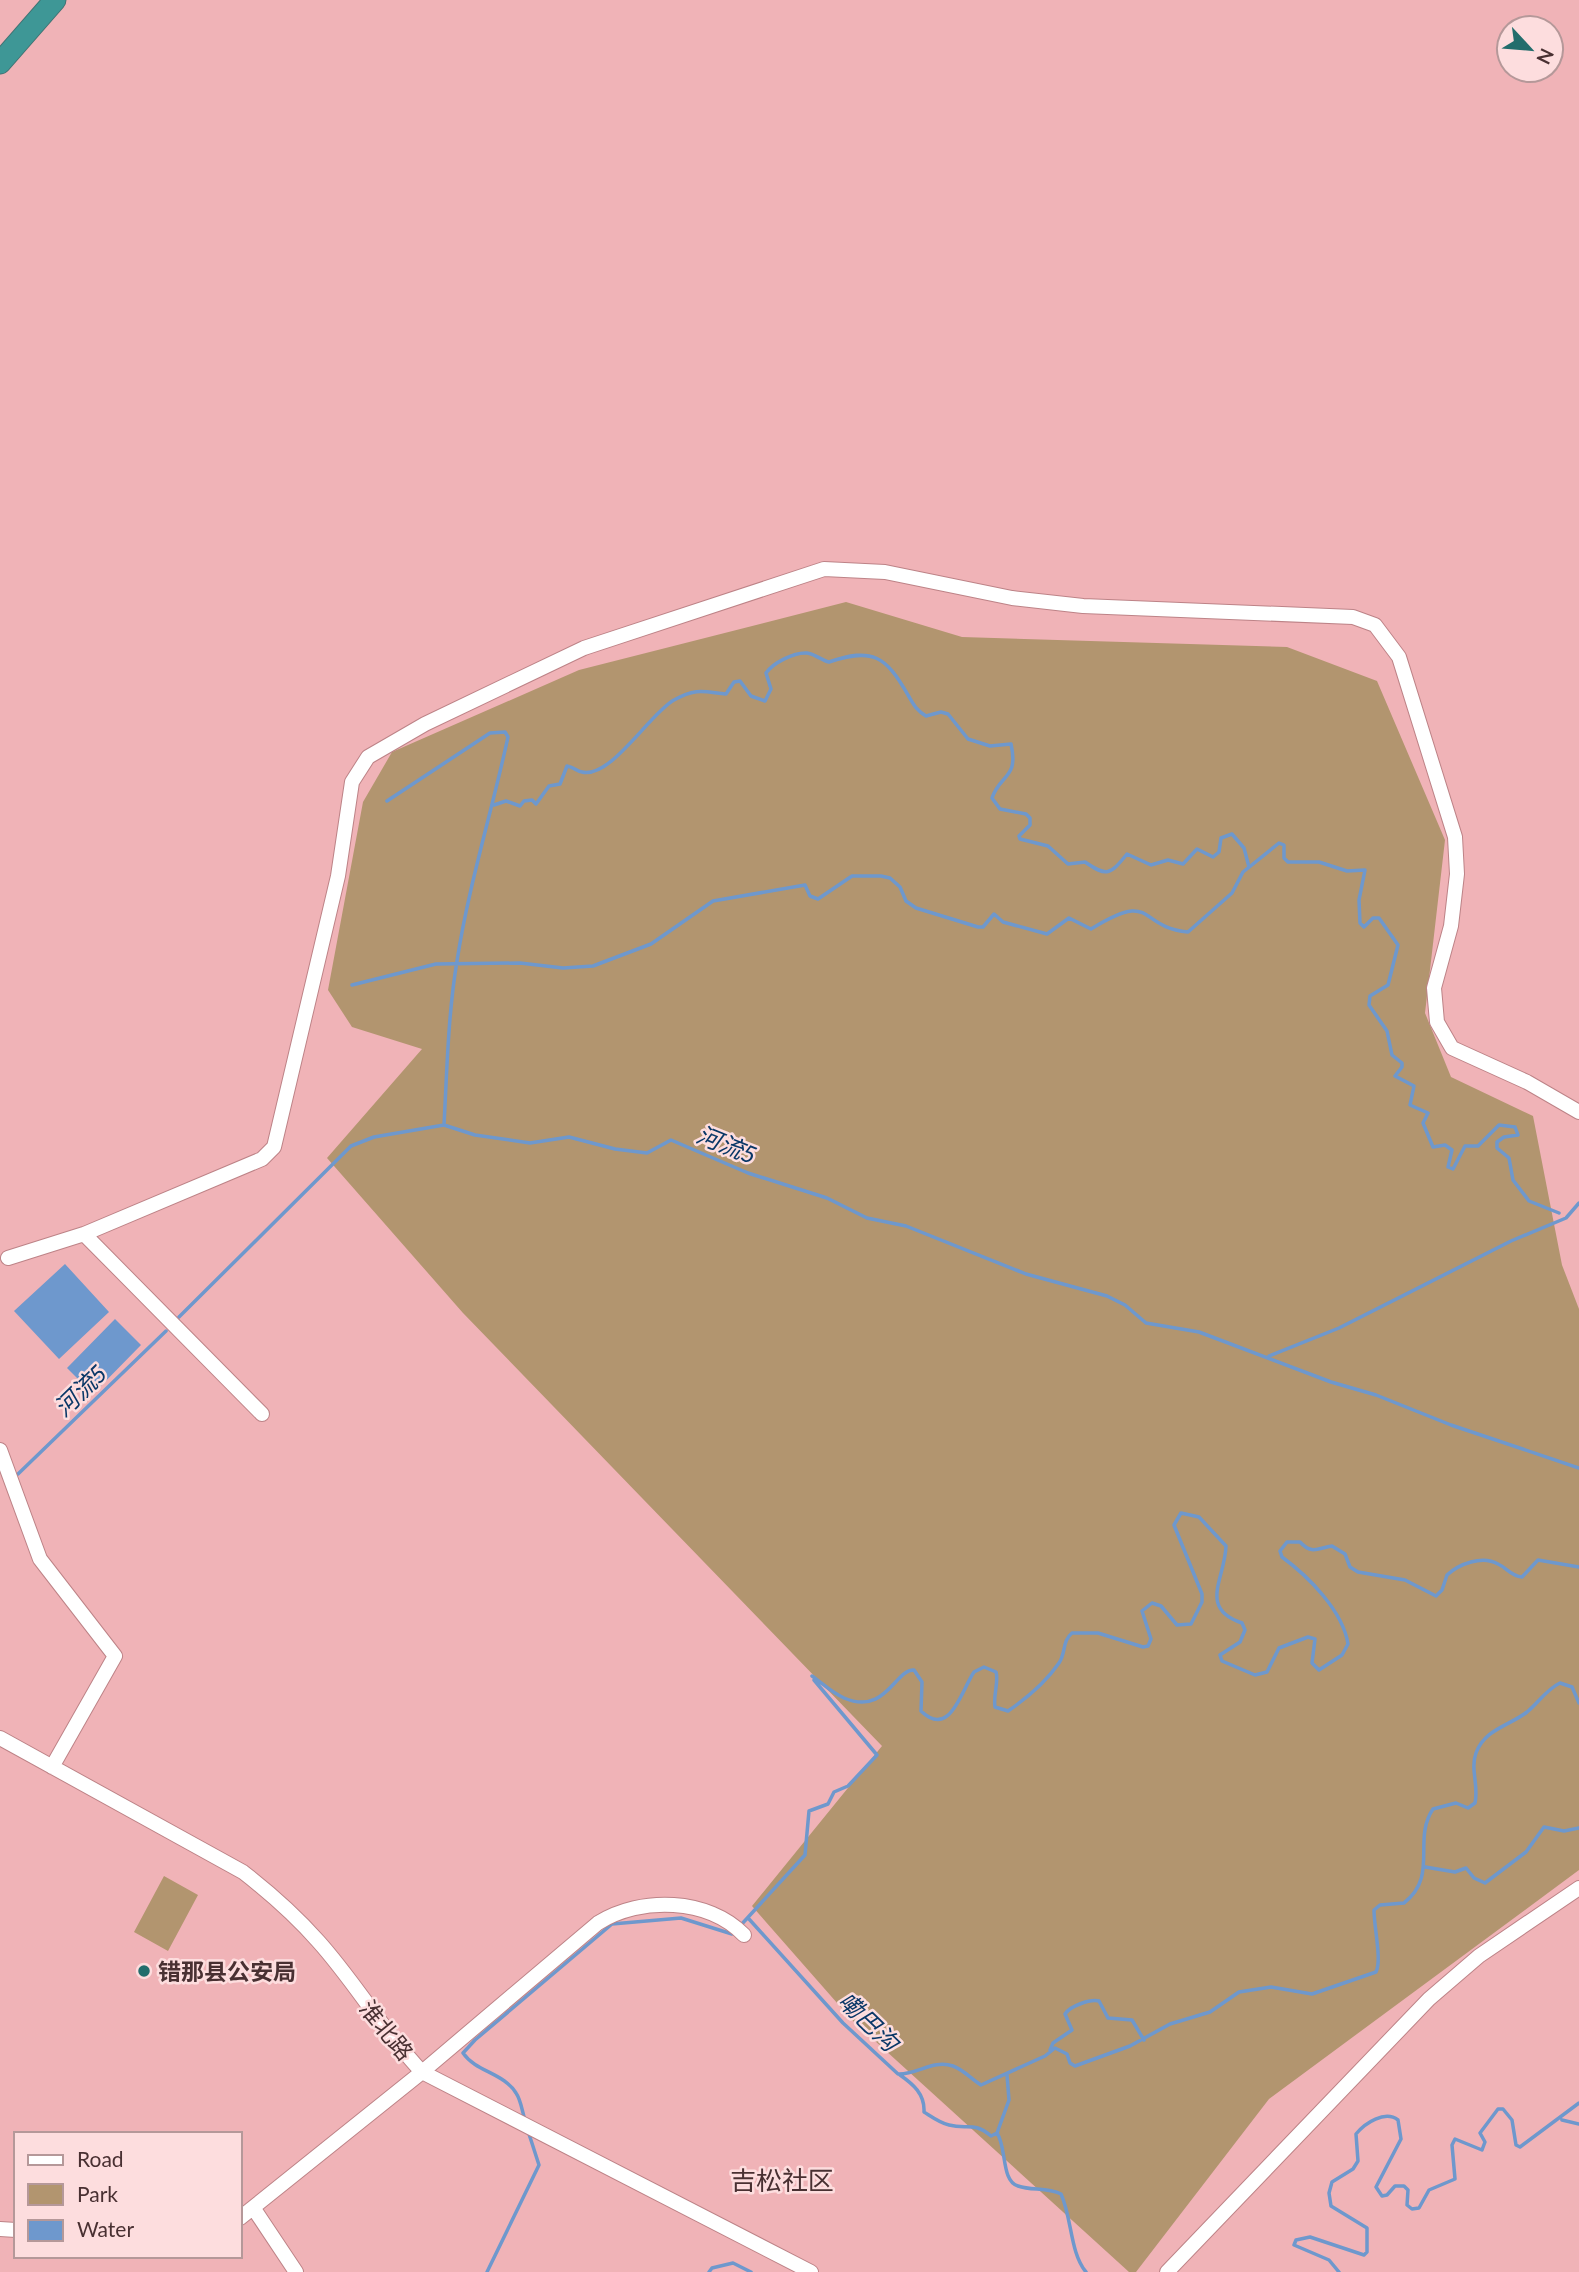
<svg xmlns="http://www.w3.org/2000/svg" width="1579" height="2272" viewBox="0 0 1579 2272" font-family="Lato,'Noto Sans SC',sans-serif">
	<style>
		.green { fill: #b2956f }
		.water { fill: #6e98cd }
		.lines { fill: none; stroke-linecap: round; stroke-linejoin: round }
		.stream { stroke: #6e98cd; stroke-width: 3.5 }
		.minor-casing { stroke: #bd8387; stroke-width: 16 }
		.highway-casing { stroke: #427373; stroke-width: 23 }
		.minor { stroke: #fff; stroke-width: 14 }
		.highway { stroke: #3e9796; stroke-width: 21 }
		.poi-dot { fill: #226d6c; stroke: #fdddde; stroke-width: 2.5 }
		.labels { text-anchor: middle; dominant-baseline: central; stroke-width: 5; stroke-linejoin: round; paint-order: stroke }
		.poi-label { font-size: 23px; font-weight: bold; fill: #493032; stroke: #fdddde; text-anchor: start }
		.street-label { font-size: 23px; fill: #493032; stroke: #fdddde }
		.water-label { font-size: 24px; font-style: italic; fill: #093767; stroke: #fdddde }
		.quarter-label { font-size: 26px; fill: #493032; stroke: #fdddde }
	</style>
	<rect width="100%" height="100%" fill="#f0b3b7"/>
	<path class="green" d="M846,602L962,637L1287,647L1377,681L1445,840L1425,1013L1451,1077L1533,1116L1562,1265L1579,1309V1870L1269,2099L1136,2272H1129L852,2020L752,1906L882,1746L463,1313L327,1158L422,1049L352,1027L328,990L363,802L392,752L579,670Z
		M164,1876L198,1895L168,1951L134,1932Z"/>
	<path class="water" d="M65,1264L109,1312L59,1359L14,1311Z
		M115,1319L141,1345L93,1394L67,1368Z"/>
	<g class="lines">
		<path class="stream" d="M387,801L490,733L505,732L508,737C492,811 468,888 457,961C448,1015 447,1070 444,1125
			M494,805L506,801L520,806L524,801L532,800L536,804L549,786L560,784L567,766C574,767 576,771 582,772C611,779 650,713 674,700C697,687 705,692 726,694L734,682L740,681L751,696L765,701L771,689L766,673C773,663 794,652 807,653C815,654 821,660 829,662C872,647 886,656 908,695C914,705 916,710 926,716L941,712L948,714L968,739L990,746L1011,744C1019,779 1000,774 992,798L1000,809L1026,814L1030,818V825L1019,836L1020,839L1048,846L1068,864L1085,862C1107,877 1110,875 1127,854L1151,865L1168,860L1183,864L1197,849L1213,857L1219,852L1221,838L1232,834L1244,848L1249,867
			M352,985L436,964L520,963L563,968L593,966L651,944L713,901L805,885L810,896L818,899L852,876H881L890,878L900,887L906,901L916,908L978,927H983L994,914L1003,922L1047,934L1069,918L1091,929C1156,889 1136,927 1188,932L1232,893L1243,872L1279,843L1284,845V858L1288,862H1319L1347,871L1365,870L1359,900L1360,923L1364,927L1373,918H1379L1398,945L1388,985L1370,996L1369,1005L1387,1031L1392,1055L1402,1063V1067L1395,1076L1414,1086L1410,1105L1428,1113L1423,1123L1433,1147L1445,1145L1452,1150L1448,1167L1453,1169L1465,1146H1478L1499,1125L1515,1127L1518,1135L1504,1137L1497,1142V1148L1509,1158L1513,1180L1529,1201L1559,1213
			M179,1317L351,1146L374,1137L444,1125L475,1135L530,1143L569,1137L615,1149L647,1153L671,1140L748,1173L827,1198L867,1218L906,1226L1026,1274L1107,1296L1125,1305L1146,1323L1199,1332L1331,1382L1376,1395L1451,1425L1579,1468
			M1269,1356L1339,1328L1511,1241L1566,1218L1579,1203
			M18,1474L166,1331
			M812,1676C822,1683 832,1693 844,1698C886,1716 895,1669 914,1670L922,1682L921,1711C950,1739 961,1691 974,1672L984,1667L996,1672C999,1682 993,1695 995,1707L1008,1711C1027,1698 1046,1682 1059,1663C1066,1653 1062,1641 1072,1633H1098L1143,1647L1148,1646L1151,1639L1142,1611L1152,1603L1161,1606L1177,1625L1191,1624L1202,1602V1594L1174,1525L1181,1513L1199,1517L1226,1546C1225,1579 1198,1608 1242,1623L1245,1630L1240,1642L1220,1655L1222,1661L1255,1675L1267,1672L1279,1648L1308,1637L1315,1639L1312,1663L1319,1670L1342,1655L1348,1644C1343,1611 1308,1576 1282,1557L1280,1551L1287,1542H1300C1312,1555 1318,1548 1332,1546L1345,1554L1350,1567L1358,1572L1405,1580L1436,1596L1442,1590L1447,1575C1459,1564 1482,1555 1498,1564C1507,1568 1511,1576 1522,1577L1538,1560L1579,1567
			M1425,1867L1455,1872L1466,1868L1474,1878L1485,1883L1526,1852L1544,1827L1564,1831L1579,1828
			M749,1919L843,2023L898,2074C917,2075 933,2059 953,2066C964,2070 971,2079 981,2085L1045,2056L1055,2048L1067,2054L1070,2063L1075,2066L1130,2046L1170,2024L1210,2012L1239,1992L1271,1987L1312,1994L1376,1972C1382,1960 1374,1928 1374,1910L1380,1905L1404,1903C1439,1876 1412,1840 1433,1809L1456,1803L1468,1808L1475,1803C1479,1786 1470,1769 1476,1753C1485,1729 1509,1726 1527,1712C1538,1703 1547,1689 1560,1683L1572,1687L1579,1703
			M740,1926L805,1855L809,1811L828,1804L834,1792L848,1786L877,1755L814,1680
			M1050,2050L1053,2043L1072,2030L1065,2014C1070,2006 1090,1999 1099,2001L1108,2018L1132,2020L1144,2040
			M900,2075C913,2084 925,2094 924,2112C932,2117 940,2123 949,2125C968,2130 973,2121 991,2136L997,2133
			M525,2120C522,2111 521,2100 516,2093C504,2073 476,2072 463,2053L475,2040L612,1924L681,1918L732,1934L734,1931
			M1562,2120L1579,2124
			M997,2133C1007,2148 1001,2181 1018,2186C1032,2191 1046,2187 1061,2194C1072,2218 1070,2253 1086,2272
			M997,2133L1009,2100L1007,2075
			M487,2272L539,2165L529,2134
			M709,2272L712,2268L733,2263L751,2272
			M1339,2272L1329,2260L1294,2245L1296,2240L1310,2237L1364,2255L1367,2252V2228L1331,2206L1329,2193L1332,2182L1353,2169L1358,2161L1356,2134C1365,2123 1385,2110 1398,2120L1401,2139L1376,2187L1382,2196L1387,2195L1395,2186H1404L1408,2190L1407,2205L1412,2209L1419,2208L1429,2190L1455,2179L1452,2145L1455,2139L1482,2150L1485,2142L1480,2133L1498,2109H1503L1512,2120L1516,2145L1520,2147L1579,2103"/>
		<g class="minor-casing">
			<path id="minor" d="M84,1234L262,1159L274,1147L338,876L352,782L368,757L425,724L584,648L824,569L885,572L1012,598L1083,606L1353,617L1375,625L1399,657L1455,837L1457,874L1451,926L1434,988L1437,1022L1452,1048L1527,1082L1579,1112
				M8,1258L84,1234L262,1414
				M0,1450L40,1559L115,1656L52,1767
				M0,1738L243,1872C270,1893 295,1915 318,1941C355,1982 383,2031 422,2072L811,2272
				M254,2209L296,2272
				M240,2218L422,2072L598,1923C641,1896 708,1898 744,1935
				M0,2229L16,2230
				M1167,2272L1429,1999L1479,1956L1579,1888"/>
		</g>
		<g class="highway-casing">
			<path id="highway" d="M0,63L55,0"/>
		</g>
		<use href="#minor" class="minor"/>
		<use href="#highway" class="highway"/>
	</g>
	<circle class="poi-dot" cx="144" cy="1971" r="7"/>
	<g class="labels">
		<g class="poi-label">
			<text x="158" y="1971">错那县公安局</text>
		</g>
		<g class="street-label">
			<text transform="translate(387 2030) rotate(51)">淮北路</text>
		</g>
		<g class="water-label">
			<text transform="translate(727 1144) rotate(22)">河流5</text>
			<text transform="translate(80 1390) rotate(-44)">河流5</text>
			<text transform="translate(869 2021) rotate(44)">嘞巴沟</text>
		</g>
		<g class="quarter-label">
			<text x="782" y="2180">吉松社区</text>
		</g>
	</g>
	<rect x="14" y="2132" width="228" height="126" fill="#fdddde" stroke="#b59899" stroke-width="2"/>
	<rect x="28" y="2155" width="35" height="10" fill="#ffffff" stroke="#b59899" stroke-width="2"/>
	<text x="77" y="2167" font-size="21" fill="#493032">Road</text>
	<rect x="28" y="2184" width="35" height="21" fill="#b2956f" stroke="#b59899" stroke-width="2"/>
	<text x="77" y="2202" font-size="21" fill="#493032">Park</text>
	<rect x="28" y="2220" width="35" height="21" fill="#6e98cd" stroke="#b59899" stroke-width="2"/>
	<text x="77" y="2237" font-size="21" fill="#493032">Water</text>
	<g transform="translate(1530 49) rotate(116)"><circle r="33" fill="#fdddde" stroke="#b59899" stroke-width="2"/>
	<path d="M0-5L12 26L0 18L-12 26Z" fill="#226d6c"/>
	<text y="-10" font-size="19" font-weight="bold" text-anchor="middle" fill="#493032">N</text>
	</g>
</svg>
